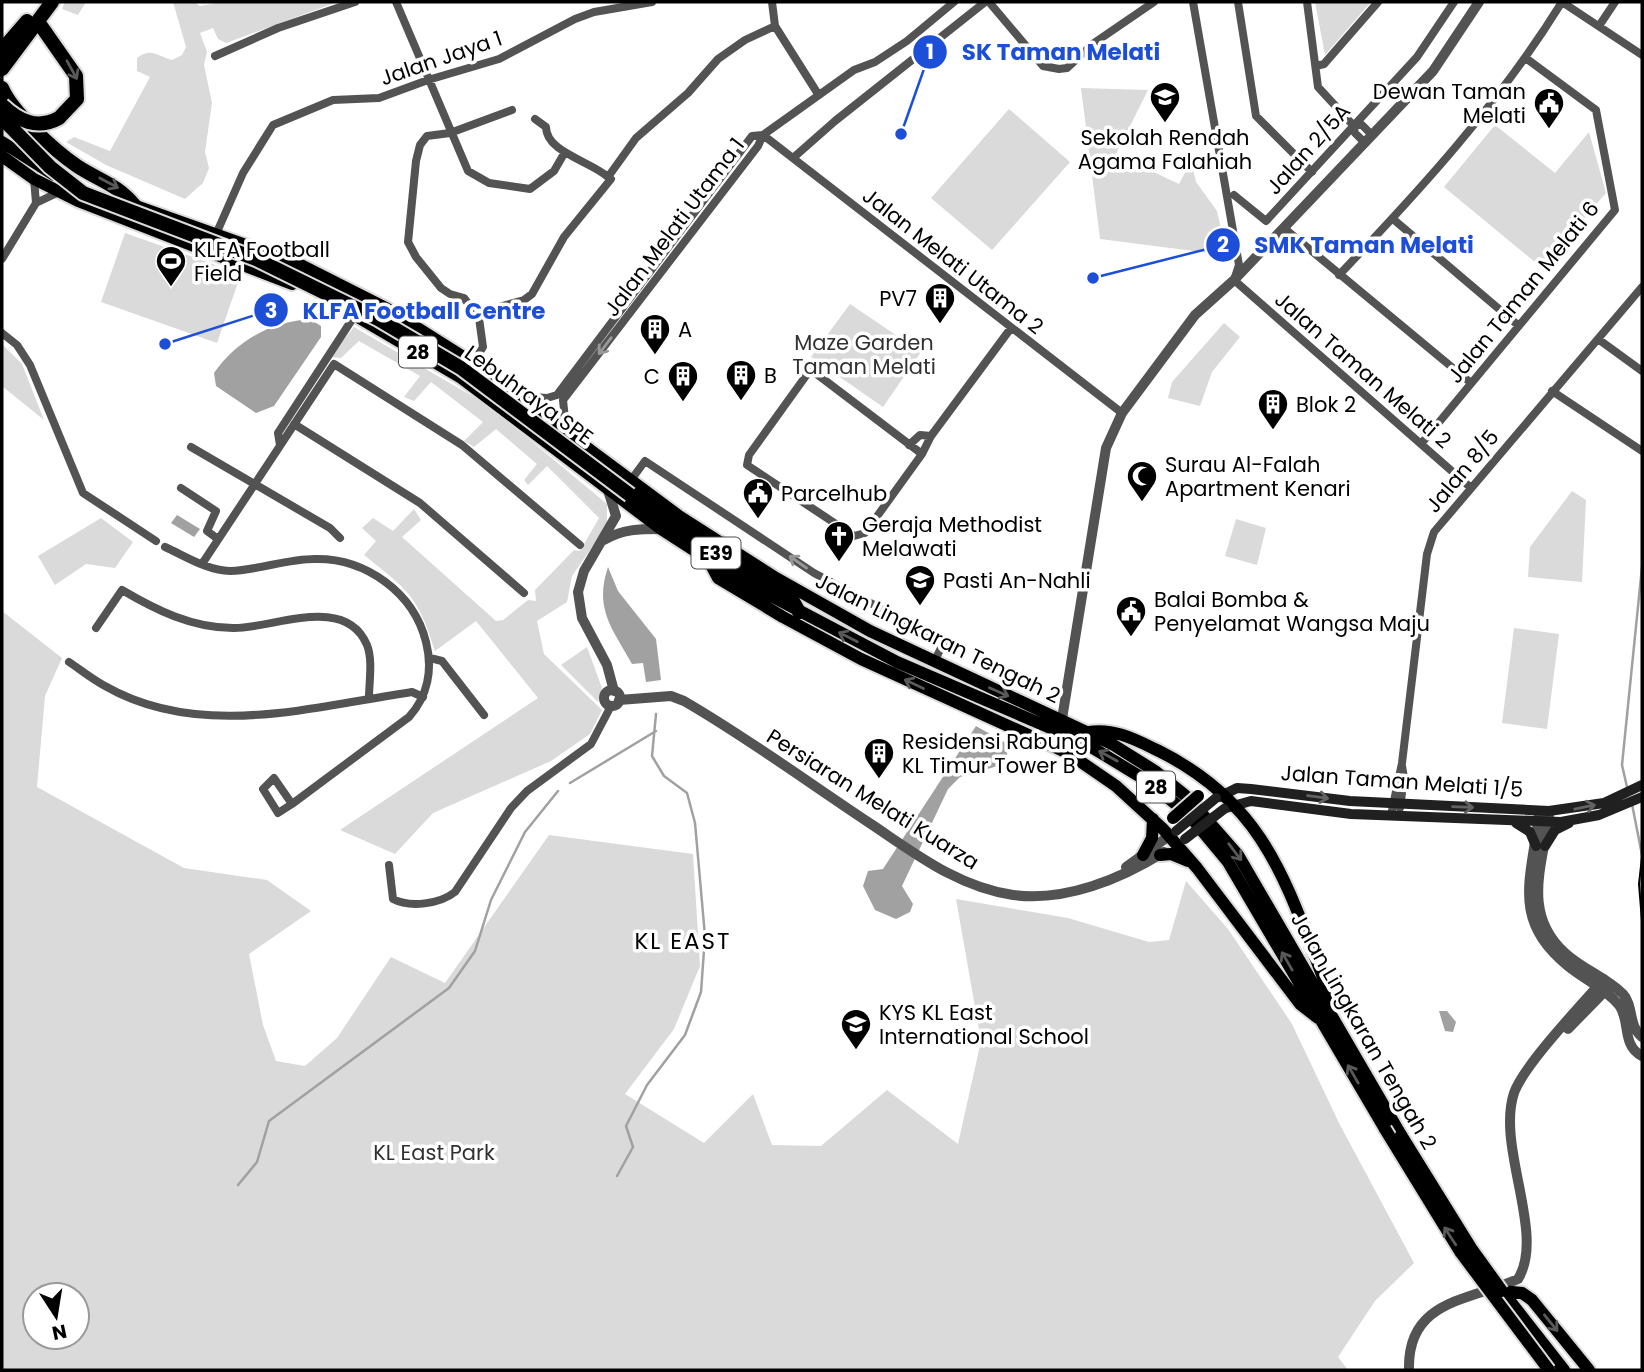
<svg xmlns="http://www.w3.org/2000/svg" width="1644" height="1372" viewBox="0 0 1644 1372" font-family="Poppins,sans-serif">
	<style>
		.green { fill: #dadada; fill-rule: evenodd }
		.water { fill: #a1a1a1 }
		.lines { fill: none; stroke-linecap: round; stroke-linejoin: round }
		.stream { stroke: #a1a1a1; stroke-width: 2.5 }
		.trunk-casing { stroke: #dbdbdb; stroke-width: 16 }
		.motorway-casing { stroke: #dbdbdb; stroke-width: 18 }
		.minor { stroke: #535353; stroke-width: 8 }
		.tertiary { stroke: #535353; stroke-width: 10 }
		.secondary { stroke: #202020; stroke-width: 10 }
		.trunk { stroke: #000; stroke-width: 12 }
		.motorway { stroke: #000; stroke-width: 14 }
		.tram { stroke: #000; stroke-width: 2 }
		.trunk-bridge-casing { stroke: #dbdbdb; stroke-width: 16; stroke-linecap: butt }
		.motorway-bridge-casing { stroke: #dbdbdb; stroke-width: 18; stroke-linecap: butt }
		.secondary-bridge { stroke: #202020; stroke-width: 10 }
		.trunk-bridge { stroke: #000; stroke-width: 12 }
		.motorway-bridge { stroke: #000; stroke-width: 14 }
		.oneway { stroke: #595959 }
		.oneway2 { stroke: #989898 }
		.oneway3 { stroke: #636363 }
		.labels { text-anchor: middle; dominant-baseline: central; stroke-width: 7; stroke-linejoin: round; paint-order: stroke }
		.shield { fill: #fff; stroke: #4c4c4c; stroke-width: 2 }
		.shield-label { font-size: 19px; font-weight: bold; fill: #000 }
		.street-label { font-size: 21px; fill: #000; stroke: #fff }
		.poi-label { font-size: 21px; fill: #000; stroke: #fff; text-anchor: start }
		.park-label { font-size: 21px; fill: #313131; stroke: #fff }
		.neighbourhood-label { font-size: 23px; letter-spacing: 2px; fill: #000; stroke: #fff }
		.leader { fill: none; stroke: #1d4ed8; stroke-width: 2.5 }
		.callout-dot { fill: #1d4ed8; stroke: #fff; stroke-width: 2.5 }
		.mark-label { font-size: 21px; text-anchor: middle; font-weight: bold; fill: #fff }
		.callout-label { font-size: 23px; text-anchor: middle; font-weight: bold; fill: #1d4ed8; stroke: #fff; stroke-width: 7; stroke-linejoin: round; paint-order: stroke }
	</style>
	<rect width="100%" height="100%" fill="#fff"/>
	<path class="green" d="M65,2H86L78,15L62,9Z
		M173,2H194L200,6L223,2H337L226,43L218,39L213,28L200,33L207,52L204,65L212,103L205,152L209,168L203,183L185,199L106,165L66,142L74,137L110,151L150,77L137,71V58C151,47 157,56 172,60L182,55L186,47Z
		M1315,2H1371L1325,55Z
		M1081,88L1148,90L1116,154L1179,184L1191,161L1196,182L1217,211L1223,238L1209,253L1100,239Z
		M1009,109L1070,162L992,250L931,198Z
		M1495,125L1555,173L1589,132L1606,193L1541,267L1444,187Z
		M125,233L241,274L217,343L101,302Z
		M850,304L921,352L883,407L811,357Z
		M1224,323L1240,337L1212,372L1200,406L1168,398L1172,382Z
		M354,327L489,406L607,504V525L572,576L567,602L537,621L544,654L602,710L590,734L551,761L433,813L395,854L340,830L538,698L476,621L435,651C418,596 408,590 364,555L376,541L362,528L373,518L393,531L414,509L421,520L402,537L496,621L503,620L528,600L536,601L535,590L574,550L580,551L599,518L547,466L528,485L524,480L537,464L496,429L474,447L464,441L483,422L431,382L414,401L404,397L420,376L359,341L341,358L330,357Z
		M2,344L22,364L44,420L2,386Z
		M1572,491L1586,500L1582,582L1528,577L1530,547Z
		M101,518L133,542L115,568L86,564L55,585L38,556Z
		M1236,519L1266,528L1257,565L1225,556Z
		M2,611L62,658L45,696L37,787L184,868L267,880L311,911L249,954L263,1025L276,1061L305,1066L337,1038L391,957L445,983L549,835L693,854L700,966L674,1029L625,1094L704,1143L753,1094L772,1145L821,1146L887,1090L958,1144L981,1041L956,899L1068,918L1149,942L1169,940L1186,881L1228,929L1292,1024L1339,1123L1414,1263L1375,1301L1338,1357L1348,1370H2ZM35,1295H77V1337H35Z
		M1514,628L1559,634L1547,729L1502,723Z
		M587,647L602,688L598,702L561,665Z"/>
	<path class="water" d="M310,319L321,326V337L274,406L256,413L216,386L214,373C237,340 271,322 310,319Z
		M177,515L200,529L194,537L171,523Z
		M608,567L618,591L656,639L661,680L646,682L643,663L632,664C612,628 594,609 608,567Z
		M976,726L1006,743L1008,763L960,777L948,789L902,886L913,904L910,912L896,919L875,910L863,886L868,871L883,869Z
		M1439,1011H1447L1456,1022L1453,1032L1445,1031Z"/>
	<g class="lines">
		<path class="stream" d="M570,783L656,731
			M1627,787L1622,765L1642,567
			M1632,804L1642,855
			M617,1176L633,1147L626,1126L647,1085L685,1035L701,992L705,936L695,823L687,793L664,776L652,756L656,714
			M238,1185L257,1162L269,1121L449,988L475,951L491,900L525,832L558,791"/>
		<g class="trunk-casing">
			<path id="trunk" d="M2,142L54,175
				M2,156L34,179L78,201L292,284
				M130,204L299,264L386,308L473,363L679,516L776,578L870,631L1112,744L1155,771L1187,797L1238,855L1401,1135
				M346,310L460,377L661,529L737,578L897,662L1083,742L1149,782L1188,814L1228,862L1385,1129
				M710,563L718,578L783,617L861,659L1068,753L1116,786L1163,829L1197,868L1300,1004L1318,1018
				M1089,732C1115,728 1136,740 1159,751C1271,807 1288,891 1331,998
				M1143,855L1152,838L1153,819
				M1160,855L1171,854L1188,861
				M1502,1291L1522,1293L1532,1300L1589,1370
				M1502,1291L1564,1370"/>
		</g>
		<g class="motorway-casing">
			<path id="motorway" d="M39,23L76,76L77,99L59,118
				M2,50L27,21
				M2,69L52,2
				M2,88C12,112 55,151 77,166C100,181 117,184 135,206
				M630,495L729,563L793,601L799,612"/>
		</g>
		<path class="minor" d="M396,2L468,171L489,183L530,189L554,171L565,152
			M772,2L775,26L818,94
			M989,2L1043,66L1059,69L1067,68L1094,43L1154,2
			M1193,2L1239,265L1234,280L1470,487
			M1238,2L1256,116L1312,172
			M1307,2L1318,87L1353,125L1355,133L1365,143
			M1562,2L1642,55
			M1599,26L1615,2
			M215,56L278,28L355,2
			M1316,66L1324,64L1378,2
			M535,119L546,127C546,152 590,161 608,177
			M1353,125H1362L1372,135
			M763,135L1122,413
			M793,158L835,121L985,2
			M1234,195L1266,221L1417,57L1454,2
			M36,203L59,192
			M1393,219L1519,326
			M1284,228L1471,383
			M217,232L243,173L273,125L333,100L379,98L428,80L499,59L575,19L594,12L652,2
			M2,259L36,203L34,179
			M1339,275C1422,188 1498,105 1562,2
			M479,318L464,298L450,294L441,288L416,257L408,242L416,161L420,145L427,136L450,133L512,110
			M2,333L17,345L30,365L83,493L156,541
			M1598,339L1642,371
			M473,363L483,347L479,318L484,311L524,300L532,294L564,237L611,179L608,177L636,138L688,93L718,59L745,40L775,26
			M814,372L922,454L865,533L854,536L747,465L749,455L808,373Z
			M1552,391L1642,451
			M519,396L547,398L557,395L752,136L763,135L854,70L875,62L907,41L954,2
			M294,424L420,503L524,593
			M575,436L565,419L563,400L758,146L763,135
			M1421,444L1615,210L1596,110L1527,59
			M280,445L278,433L355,315
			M909,445L920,435L931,436
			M191,447L330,528L340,538
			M922,454L931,436L1011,328
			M631,480L645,461L814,573L944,642L934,662
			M181,488L216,511L207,531L218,539
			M165,547C185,556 208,571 230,571C259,570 286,559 315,559C366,558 414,593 426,642C433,669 428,696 409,717L292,804L278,813L263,789L274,778L292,804
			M202,564L334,364L462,445L580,545
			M96,628L122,590C156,610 192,628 233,628C272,629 345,593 367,645C373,660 369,682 369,698
			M430,658L442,661L484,715
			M69,662C81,670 92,679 105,686C199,740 312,707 412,692L423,697
			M1400,808L1404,778L1402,766
			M1391,815L1402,763L1427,554L1434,532L1642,287
			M389,865L393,899C410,908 440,904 455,892L511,808L527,791L591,744L611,706"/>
		<path class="tertiary" d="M608,490L616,516L584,571L578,592L582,618L607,665L614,691
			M604,540C623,529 639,529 661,529
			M604 698a8 8 0 1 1 16 0a8 8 0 1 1-16 0Z
			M619,700L671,696L684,701C748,738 809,783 871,824C916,854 958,887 1013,895C1065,902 1121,879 1164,852
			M1062,719L1106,448L1122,413L1195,315L1234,280L1433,71L1479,2
			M1539,814C1532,877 1510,920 1568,966C1585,980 1605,988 1619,1005C1631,1021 1621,1045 1642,1056
			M1549,815C1543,865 1521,913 1565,953C1582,969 1606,977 1623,994C1634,1006 1628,1026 1642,1037
			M1126,867L1169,836
			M1568,1029L1609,987
			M1409,1370C1407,1300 1468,1301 1518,1279C1546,1234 1496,1147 1514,1093C1523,1066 1583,1003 1604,979"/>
		<path class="secondary" d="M1219,797L1237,788L1251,789L1350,801L1549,811L1604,803L1642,785
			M1226,808L1251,801L1351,814L1561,822L1599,815L1642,797
			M1516,823L1530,832L1536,846
			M1545,846L1555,830L1569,823"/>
		<use href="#trunk" class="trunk"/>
		<use href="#motorway" class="motorway"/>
		<path class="tram" d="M1642,857L1639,884L1642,921"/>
		<g class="trunk-bridge-casing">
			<path id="trunk-bridge" d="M1173,818L1198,796
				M1385,1129L1461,1253L1549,1370
				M1401,1135L1471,1248L1502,1291"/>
		</g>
		<g class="motorway-bridge-casing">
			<path id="motorway-bridge" d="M2,105C19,121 37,130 59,118
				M2,118L50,167L83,193L256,259L378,319L461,368L630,495"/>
		</g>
		<path class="secondary-bridge" d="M1176,831L1216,798
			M1185,839L1224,809"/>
		<use href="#trunk-bridge" class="trunk-bridge"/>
		<use href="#motorway-bridge" class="motorway-bridge"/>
	</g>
	<defs><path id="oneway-shaft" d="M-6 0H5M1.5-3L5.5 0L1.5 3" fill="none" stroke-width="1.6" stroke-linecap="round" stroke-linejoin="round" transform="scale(1.75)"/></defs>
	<g class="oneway">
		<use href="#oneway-shaft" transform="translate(72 70) rotate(61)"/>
		<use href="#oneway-shaft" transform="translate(109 183) rotate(28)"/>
		<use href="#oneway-shaft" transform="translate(848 637) rotate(-153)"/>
		<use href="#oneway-shaft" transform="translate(914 684) rotate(-155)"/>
		<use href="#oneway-shaft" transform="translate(999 692) rotate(24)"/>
		<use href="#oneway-shaft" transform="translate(1108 756) rotate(-151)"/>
		<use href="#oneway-shaft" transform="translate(1235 852) rotate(53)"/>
		<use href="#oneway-shaft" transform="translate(1287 961) rotate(-120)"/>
		<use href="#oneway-shaft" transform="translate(1353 1074) rotate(-120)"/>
		<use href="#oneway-shaft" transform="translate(1450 1236) rotate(-123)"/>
		<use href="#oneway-shaft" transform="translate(1551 1323) rotate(51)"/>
	</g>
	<g class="oneway2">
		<use href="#oneway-shaft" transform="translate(605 346) rotate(127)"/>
		<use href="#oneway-shaft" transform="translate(798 562) rotate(-145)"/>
	</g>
	<g class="oneway3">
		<use href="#oneway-shaft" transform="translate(1318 797) rotate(7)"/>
		<use href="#oneway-shaft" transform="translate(1463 807) rotate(2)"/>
		<use href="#oneway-shaft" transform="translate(1585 807) rotate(-12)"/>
	</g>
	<defs>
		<g id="school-pin" transform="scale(1.575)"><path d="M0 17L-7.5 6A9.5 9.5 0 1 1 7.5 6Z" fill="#000" stroke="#fff"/><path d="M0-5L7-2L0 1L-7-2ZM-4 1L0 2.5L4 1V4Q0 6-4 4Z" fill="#fff"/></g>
		<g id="civic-pin" transform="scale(1.575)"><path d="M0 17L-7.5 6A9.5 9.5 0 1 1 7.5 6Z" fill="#000" stroke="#fff"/><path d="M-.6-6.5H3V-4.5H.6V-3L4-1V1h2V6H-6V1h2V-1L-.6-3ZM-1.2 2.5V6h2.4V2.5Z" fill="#fff"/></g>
		<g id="stadium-pin" transform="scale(1.575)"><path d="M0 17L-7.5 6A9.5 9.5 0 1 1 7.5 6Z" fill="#000" stroke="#fff"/><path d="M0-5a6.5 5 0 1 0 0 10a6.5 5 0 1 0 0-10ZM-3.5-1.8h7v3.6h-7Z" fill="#fff"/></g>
		<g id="building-pin" transform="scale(1.575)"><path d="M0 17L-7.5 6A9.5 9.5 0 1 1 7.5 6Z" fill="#000" stroke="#fff"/><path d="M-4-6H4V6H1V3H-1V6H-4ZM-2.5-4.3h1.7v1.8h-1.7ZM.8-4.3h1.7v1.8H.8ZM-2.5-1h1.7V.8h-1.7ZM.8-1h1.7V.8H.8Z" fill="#fff"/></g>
		<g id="mosque-pin" transform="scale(1.575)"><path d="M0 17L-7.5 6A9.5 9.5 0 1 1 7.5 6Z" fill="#000" stroke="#fff"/><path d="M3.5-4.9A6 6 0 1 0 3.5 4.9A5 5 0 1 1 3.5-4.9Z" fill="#fff"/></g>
		<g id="church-pin" transform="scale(1.575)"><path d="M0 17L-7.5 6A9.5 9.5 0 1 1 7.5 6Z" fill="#000" stroke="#fff"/><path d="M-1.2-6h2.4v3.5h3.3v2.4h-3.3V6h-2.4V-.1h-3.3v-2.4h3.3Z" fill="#fff"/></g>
	</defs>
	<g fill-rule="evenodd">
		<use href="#school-pin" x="1165" y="97"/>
		<use href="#civic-pin" x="1549" y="103"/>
		<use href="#stadium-pin" x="171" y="261"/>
		<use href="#building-pin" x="940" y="298"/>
		<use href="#building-pin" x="655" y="329"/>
		<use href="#building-pin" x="741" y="375"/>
		<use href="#building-pin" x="683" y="376"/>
		<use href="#building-pin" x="1273" y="404"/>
		<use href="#mosque-pin" x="1142" y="476"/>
		<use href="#civic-pin" x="758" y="493"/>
		<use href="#church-pin" x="839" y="536"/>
		<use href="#school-pin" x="920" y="580"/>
		<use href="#civic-pin" x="1131" y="611"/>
		<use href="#building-pin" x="879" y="753"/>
		<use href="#school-pin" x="856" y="1024"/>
	</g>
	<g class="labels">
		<g class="shield">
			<rect x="399" y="336.5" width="38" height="31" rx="5"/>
			<rect x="691.5" y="537.5" width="49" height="31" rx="5"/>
			<rect x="1137" y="771.5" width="38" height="31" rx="5"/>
		</g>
		<g class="shield-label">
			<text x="418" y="352">28</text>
			<text x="716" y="553">E39</text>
			<text x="1156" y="787">28</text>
		</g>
		<g class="street-label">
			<text transform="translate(441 58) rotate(-19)">Jalan Jaya 1</text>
			<text transform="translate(1308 149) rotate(-48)">Jalan 2/5A</text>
			<text transform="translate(674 227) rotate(-53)">Jalan Melati Utama 1</text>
			<text transform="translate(953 261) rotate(38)">Jalan Melati Utama 2</text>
			<text transform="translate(1523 292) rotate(-51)">Jalan Taman Melati 6</text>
			<text transform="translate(1363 370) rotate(41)">Jalan Taman Melati 2</text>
			<text transform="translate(529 395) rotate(36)">Lebuhraya SPE</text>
			<text transform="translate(1462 471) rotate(-50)">Jalan 8/5</text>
			<text transform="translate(938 638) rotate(26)">Jalan Lingkaran Tengah 2</text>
			<text transform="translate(1402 781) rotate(4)">Jalan Taman Melati 1/5</text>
			<text transform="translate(873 799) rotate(32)">Persiaran Melati Kuarza</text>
			<text transform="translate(1364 1031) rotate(60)">Jalan Lingkaran Tengah 2</text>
		</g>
		<g class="poi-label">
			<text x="1526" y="91" text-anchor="end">Dewan Taman<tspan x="1526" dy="24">Melati</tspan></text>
			<text x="1165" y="137" text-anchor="middle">Sekolah Rendah<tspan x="1165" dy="24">Agama Falahiah</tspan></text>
			<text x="194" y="249">KLFA Football<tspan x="194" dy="24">Field</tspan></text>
			<text x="917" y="298" text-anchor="end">PV7</text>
			<text x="678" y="329">A</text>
			<text x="764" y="375">B</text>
			<text x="660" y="376" text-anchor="end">C</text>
			<text x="1296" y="404">Blok 2</text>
			<text x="1165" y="464">Surau Al-Falah<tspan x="1165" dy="24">Apartment Kenari</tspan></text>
			<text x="781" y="493">Parcelhub</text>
			<text x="862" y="524">Geraja Methodist<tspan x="862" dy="24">Melawati</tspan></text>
			<text x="943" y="580">Pasti An-Nahli</text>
			<text x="1154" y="599">Balai Bomba &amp;<tspan x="1154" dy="24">Penyelamat Wangsa Maju</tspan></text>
			<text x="902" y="741">Residensi Rabung<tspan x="902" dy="24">KL Timur Tower B</tspan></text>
			<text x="879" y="1012">KYS KL East<tspan x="879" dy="24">International School</tspan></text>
		</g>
		<g class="park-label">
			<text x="864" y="342">Maze Garden<tspan x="864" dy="24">Taman Melati</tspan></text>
			<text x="434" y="1152">KL East Park</text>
		</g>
		<g class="neighbourhood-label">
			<text x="683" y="941">KL EAST</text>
		</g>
	</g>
	<path class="leader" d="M901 134L930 52M1093 278L1223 245M165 344L271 310"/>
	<g class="callout-dot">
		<circle cx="901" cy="134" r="7"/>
		<circle cx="1093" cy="278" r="7"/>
		<circle cx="165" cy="344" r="7"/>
		<circle cx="930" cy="52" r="18"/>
		<circle cx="1223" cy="245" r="18"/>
		<circle cx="271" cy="310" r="18"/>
	</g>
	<g class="mark-label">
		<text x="930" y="59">1</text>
		<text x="1223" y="252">2</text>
		<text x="271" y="318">3</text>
	</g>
	<g class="callout-label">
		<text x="1061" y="60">SK Taman Melati</text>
		<text x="1364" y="253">SMK Taman Melati</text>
		<text x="424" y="319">KLFA Football Centre</text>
	</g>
	<rect width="1644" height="1372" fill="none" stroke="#000000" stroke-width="7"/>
	<g transform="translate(56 1316) rotate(168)"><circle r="33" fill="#ffffff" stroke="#999999" stroke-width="2"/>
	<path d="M0-5L12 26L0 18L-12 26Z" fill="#000000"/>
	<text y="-10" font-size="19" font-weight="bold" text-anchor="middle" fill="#000000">N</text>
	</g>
</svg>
